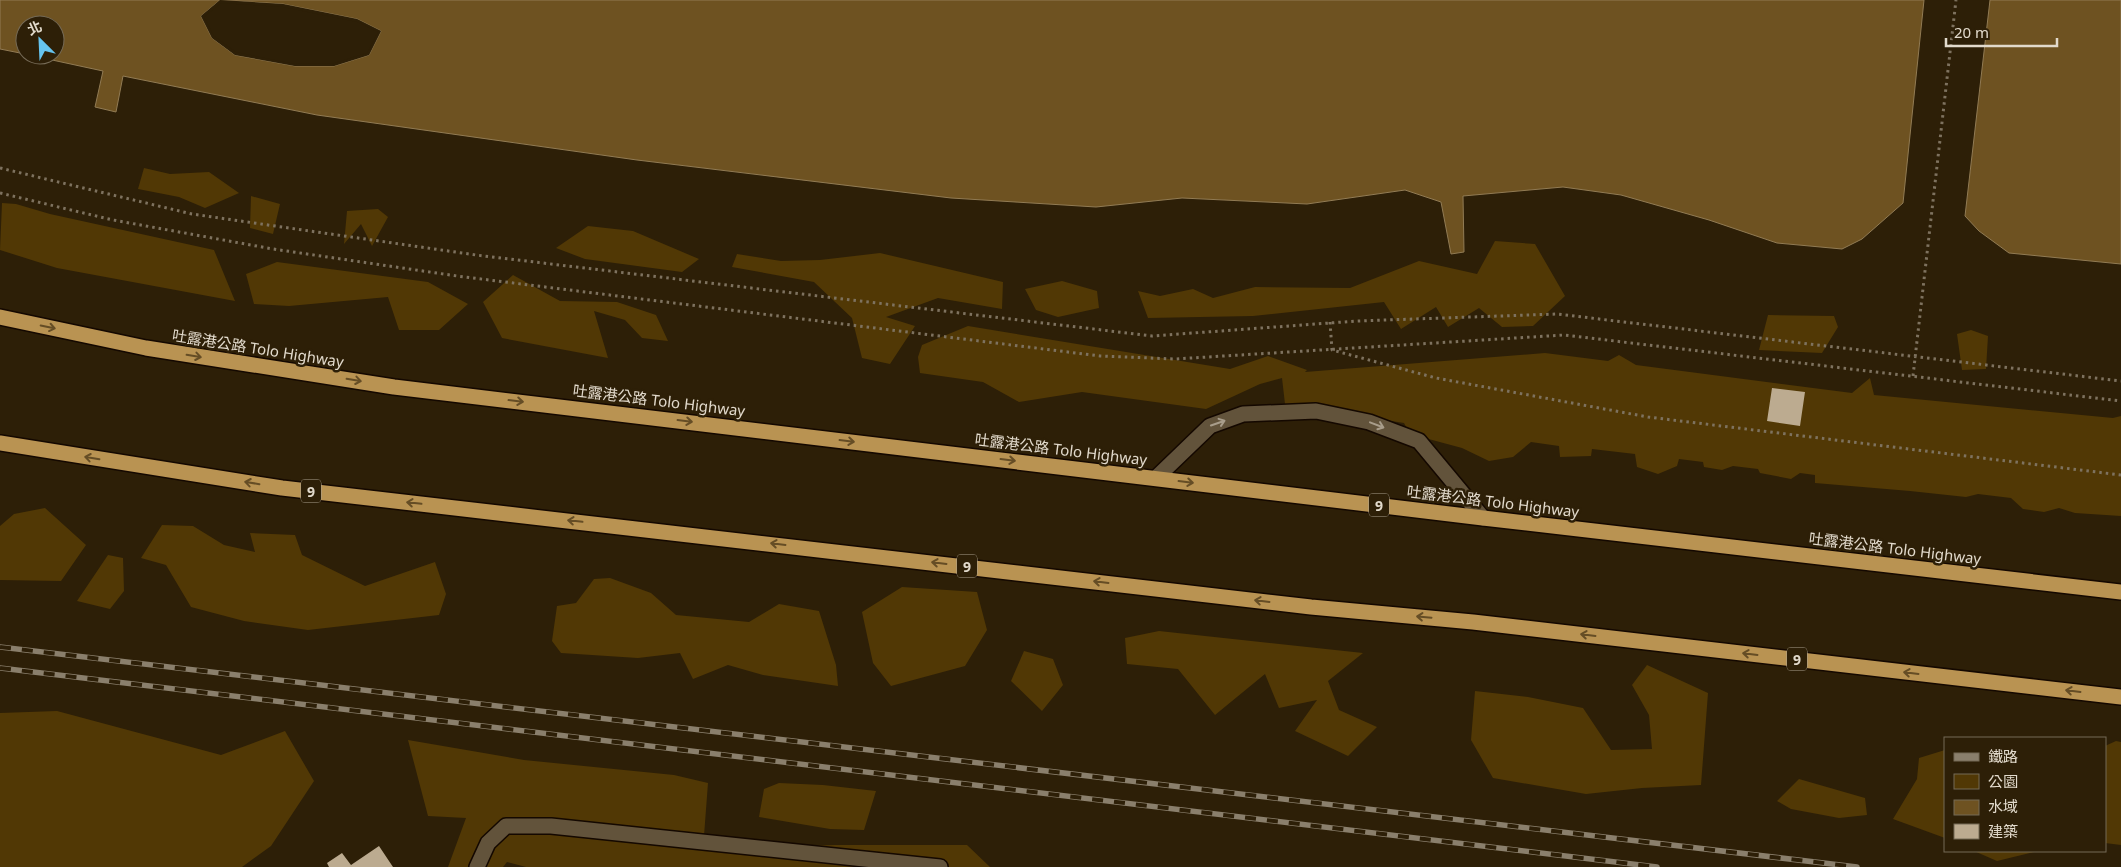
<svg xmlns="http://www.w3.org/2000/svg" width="2121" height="867" viewBox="0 0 2121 867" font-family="'Noto Sans','Noto Sans TC',sans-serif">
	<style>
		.green { fill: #513805 }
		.water { fill: #6e5221; stroke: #917b54 }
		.pier { fill: #2d1f07; fill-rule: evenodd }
		.building { fill: #bcab90 }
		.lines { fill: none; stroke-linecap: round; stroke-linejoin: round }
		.lane-casing { stroke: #140800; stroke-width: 18 }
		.highway-casing { stroke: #140800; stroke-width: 18 }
		.path { stroke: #7e725f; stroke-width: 3; stroke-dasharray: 2.5 4; stroke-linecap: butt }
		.lane { stroke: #62533b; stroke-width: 15 }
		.highway { stroke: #b99352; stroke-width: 15 }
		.rail-casing { stroke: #8a7f6c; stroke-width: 5.5 }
		.rail { stroke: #2d1f07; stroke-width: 4; stroke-dasharray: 11; stroke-linecap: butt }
		.oneway { stroke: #654d25 }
		.oneway2 { stroke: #a89d8b }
		.labels { text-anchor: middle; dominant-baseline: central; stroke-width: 5; stroke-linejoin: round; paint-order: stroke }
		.shield { fill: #2d1f07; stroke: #aca291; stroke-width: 1 }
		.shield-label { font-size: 14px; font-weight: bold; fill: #e2dacc }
		.street-label { font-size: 15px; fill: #e2dacc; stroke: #2d1f07 }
	</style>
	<rect width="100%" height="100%" fill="#2d1f07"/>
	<path class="green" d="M144,168L170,174L209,172L239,193L205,208L179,197L138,189Z
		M251,196L280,204L273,234L250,228Z
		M2,203L16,204L50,214L214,250L235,301L57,268L0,250Z
		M378,209L388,217L372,246L361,224L344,244L347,211Z
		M588,226L633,231L699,259L682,272L585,259L556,248Z
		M1495,241L1535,244L1565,296L1533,326L1502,327L1479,308L1448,327L1436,307L1401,329L1384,302L1253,316L1148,318L1138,291L1160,296L1193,289L1213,298L1255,287L1350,288L1419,261L1477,274Z
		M880,253L1003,282L1002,309L938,298L886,317L915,326L890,364L862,358L852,318L814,282L732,267L737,254L781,261L820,260Z
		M277,262L428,282L468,304L439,330H399L388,297L289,306L254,304L246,274Z
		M513,275L560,301L617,302L656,315L668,341L642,338L625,320L594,311L608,358L502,338L483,302Z
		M1062,281L1097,291L1099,308L1058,317L1036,310L1025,289Z
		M1768,315L1834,316L1838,327L1822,353L1759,350Z
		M968,326L1230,369L1268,356L1307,370L1305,372L1545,353L1608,361L1619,355L1636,365L1852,393L1870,378L1874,395L2113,418L2121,416V516L2075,513L2059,508L2044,512L2023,509L2011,498L1978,494L1966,497L1910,491L1815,483V475L1800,473L1791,479L1760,473L1758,469L1733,466L1722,470L1704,467L1703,462L1679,459L1677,466L1658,474L1637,467L1635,454L1592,449L1591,456L1560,457L1559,446L1531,442L1513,457L1489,461L1462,448L1410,434L1404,423L1285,404L1282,378L1260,384L1206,409L1082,392L1019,402L983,382L920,373L918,357L922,345Z
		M1971,330L1988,336L1986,369L1962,370L1957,334Z
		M45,508L86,545L61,581L0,580V526L14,514Z
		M162,525L193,526L224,545L255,552L250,533L295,535L302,555L365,586L435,562L446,594L439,615L308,630L244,621L191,607L166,565L141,558Z
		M108,555L123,558L124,591L110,609L77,601Z
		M610,578L651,593L676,615L749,622L779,604L819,611L836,665L838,686L763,675L728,665L693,679L680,653L638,658L561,653L552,641L557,606L576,603L594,579Z
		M902,587L977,592L987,630L965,666L891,686L873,663L862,612Z
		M1159,631L1363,653L1328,681L1339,710L1377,727L1348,756L1295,731L1317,700L1279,708L1265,674L1215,715L1178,669L1127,664L1125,638Z
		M1024,651L1053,659L1063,685L1042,711L1011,681Z
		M1647,665L1708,693L1701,785L1642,788L1586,794L1493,778L1471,740L1475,691L1528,697L1583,708L1611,750L1652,749L1649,715L1632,685Z
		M57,711L221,755L285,731L314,781L271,846L242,867H0V713Z
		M408,740L524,760L674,775L708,783L703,849L834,845H967L990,867H526L507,862L503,867H448L466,818L428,816Z
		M2116,741L2121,742V845L2105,843V746Z
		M1945,750V838L1893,819L1917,779L1919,758Z
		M1799,779L1865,798L1867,815L1839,818L1791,809L1777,801Z
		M779,783L823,785L876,791L864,830L830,829L759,817L764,789Z
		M1974,851H2038L1997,861Z"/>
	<path class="water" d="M0,0H220L201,16L212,38L235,55L295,66H334L369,55L381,31L357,19L283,4L220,0H1924L1903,203L1862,239L1842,249L1777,243L1709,220L1621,195L1563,187L1463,196L1464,252L1451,254L1441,202L1405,190L1307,204L1182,198L1096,207L951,198L637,160L317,115L123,76L116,112L95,107L103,71L29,55H55V25H25V54L0,49Z
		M1990,0H2121V264L2009,253L1979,231L1965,216Z"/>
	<path class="pier" d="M220,0L283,4L357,19L381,31L369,55L334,66H295L235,55L212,38L201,16ZM221,3L283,7L357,22L378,32L367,53L334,63L295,64L236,52L214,36L204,17Z"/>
	<path class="building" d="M1772,388L1805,392L1800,426L1767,421Z
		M379,846L393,867H329L327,863L342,853L351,865Z"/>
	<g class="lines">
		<g class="lane-casing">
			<path id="lane" d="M1156,478L1210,426L1243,414L1316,411L1369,422L1419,441L1483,518
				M477,867L488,843L506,826H551L940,867"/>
		</g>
		<g class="highway-casing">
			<path id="highway" d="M0,317L146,348L394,387L1483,518L2121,592
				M0,443L282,488L1311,607L1473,622L2121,697"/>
		</g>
		<path class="path" d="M0,168L192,214L476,255L1152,336L1357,321L1557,314L2121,381
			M0,193L113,220L273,249L457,276L1100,356L1175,359L1564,335L2121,401
			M1330,322L1332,350L1436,378L1648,417L2121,475
			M1913,376L1956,0"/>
		<use href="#lane" class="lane"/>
		<use href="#highway" class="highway"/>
		<g class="rail-casing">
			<path id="rail" d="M0,647L1857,867
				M0,668L1657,867"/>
		</g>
		<use href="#rail" class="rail"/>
	</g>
	<defs><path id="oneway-shaft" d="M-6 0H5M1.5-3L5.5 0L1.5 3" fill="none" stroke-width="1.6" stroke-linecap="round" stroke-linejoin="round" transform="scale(1.25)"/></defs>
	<g class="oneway">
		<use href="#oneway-shaft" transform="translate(48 327) rotate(12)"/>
		<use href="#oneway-shaft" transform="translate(194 356) rotate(9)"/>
		<use href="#oneway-shaft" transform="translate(354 380) rotate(9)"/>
		<use href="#oneway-shaft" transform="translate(516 401) rotate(7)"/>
		<use href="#oneway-shaft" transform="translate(685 421) rotate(7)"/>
		<use href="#oneway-shaft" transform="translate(847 441) rotate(7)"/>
		<use href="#oneway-shaft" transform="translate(92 458) rotate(-171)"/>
		<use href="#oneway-shaft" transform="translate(1008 460) rotate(7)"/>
		<use href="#oneway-shaft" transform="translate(1186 482) rotate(7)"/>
		<use href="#oneway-shaft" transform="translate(252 483) rotate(-171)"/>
		<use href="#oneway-shaft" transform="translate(414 503) rotate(-174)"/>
		<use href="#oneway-shaft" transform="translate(575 521) rotate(-174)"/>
		<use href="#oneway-shaft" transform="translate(778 544) rotate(-173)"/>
		<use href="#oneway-shaft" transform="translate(939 563) rotate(-173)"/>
		<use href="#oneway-shaft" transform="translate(1101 582) rotate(-173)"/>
		<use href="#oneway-shaft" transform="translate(1262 601) rotate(-173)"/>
		<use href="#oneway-shaft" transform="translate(1424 617) rotate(-175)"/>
		<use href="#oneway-shaft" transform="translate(1588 635) rotate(-173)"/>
		<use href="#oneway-shaft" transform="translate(1750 654) rotate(-173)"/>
		<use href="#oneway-shaft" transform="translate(1911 673) rotate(-173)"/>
		<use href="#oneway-shaft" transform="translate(2073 691) rotate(-173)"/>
	</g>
	<g class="oneway2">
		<use href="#oneway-shaft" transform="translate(1218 423) rotate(-19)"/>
		<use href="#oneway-shaft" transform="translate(1377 425) rotate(21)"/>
	</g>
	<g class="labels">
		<g class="shield">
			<rect x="301" y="479.5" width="20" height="23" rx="4"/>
			<rect x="1369" y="493.5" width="20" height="23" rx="4"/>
			<rect x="957" y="554.5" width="20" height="23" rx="4"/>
			<rect x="1787" y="647.5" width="20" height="23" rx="4"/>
		</g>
		<g class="shield-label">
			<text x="311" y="491">9</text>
			<text x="1379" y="505">9</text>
			<text x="967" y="566">9</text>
			<text x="1797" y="659">9</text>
		</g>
		<g class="street-label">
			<text transform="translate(258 348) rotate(9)">吐露港公路 Tolo Highway</text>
			<text transform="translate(659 400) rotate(7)">吐露港公路 Tolo Highway</text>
			<text transform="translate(1061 449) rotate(7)">吐露港公路 Tolo Highway</text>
			<text transform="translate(1493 501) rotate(7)">吐露港公路 Tolo Highway</text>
			<text transform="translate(1895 548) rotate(7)">吐露港公路 Tolo Highway</text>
		</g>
	</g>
	<rect x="1944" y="737" width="162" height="115" fill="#2d1f07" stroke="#756a56"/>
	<rect x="1954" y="753" width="25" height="8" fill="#8a7f6c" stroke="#756a56"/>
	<text x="1988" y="762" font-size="15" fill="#e2dacc">鐵路</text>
	<rect x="1954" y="774" width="25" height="15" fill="#513805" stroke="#756a56"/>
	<text x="1988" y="787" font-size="15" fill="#e2dacc">公園</text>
	<rect x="1954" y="800" width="25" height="15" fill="#6e5221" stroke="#756a56"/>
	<text x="1988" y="812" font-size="15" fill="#e2dacc">水域</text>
	<rect x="1954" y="824" width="25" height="15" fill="#bcab90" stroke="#756a56"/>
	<text x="1988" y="837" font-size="15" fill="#e2dacc">建築</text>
	<g transform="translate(40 40) rotate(336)"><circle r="24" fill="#2d1f07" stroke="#756a56"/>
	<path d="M0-4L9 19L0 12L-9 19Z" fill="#66c4ef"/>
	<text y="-8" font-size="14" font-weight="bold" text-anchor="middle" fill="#e2dacc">北</text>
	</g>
	<path d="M1946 38v8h111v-8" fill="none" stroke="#e2dacc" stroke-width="2.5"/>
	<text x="1954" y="38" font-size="15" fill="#e2dacc" stroke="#2d1f07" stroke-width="4" paint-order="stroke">20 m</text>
</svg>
